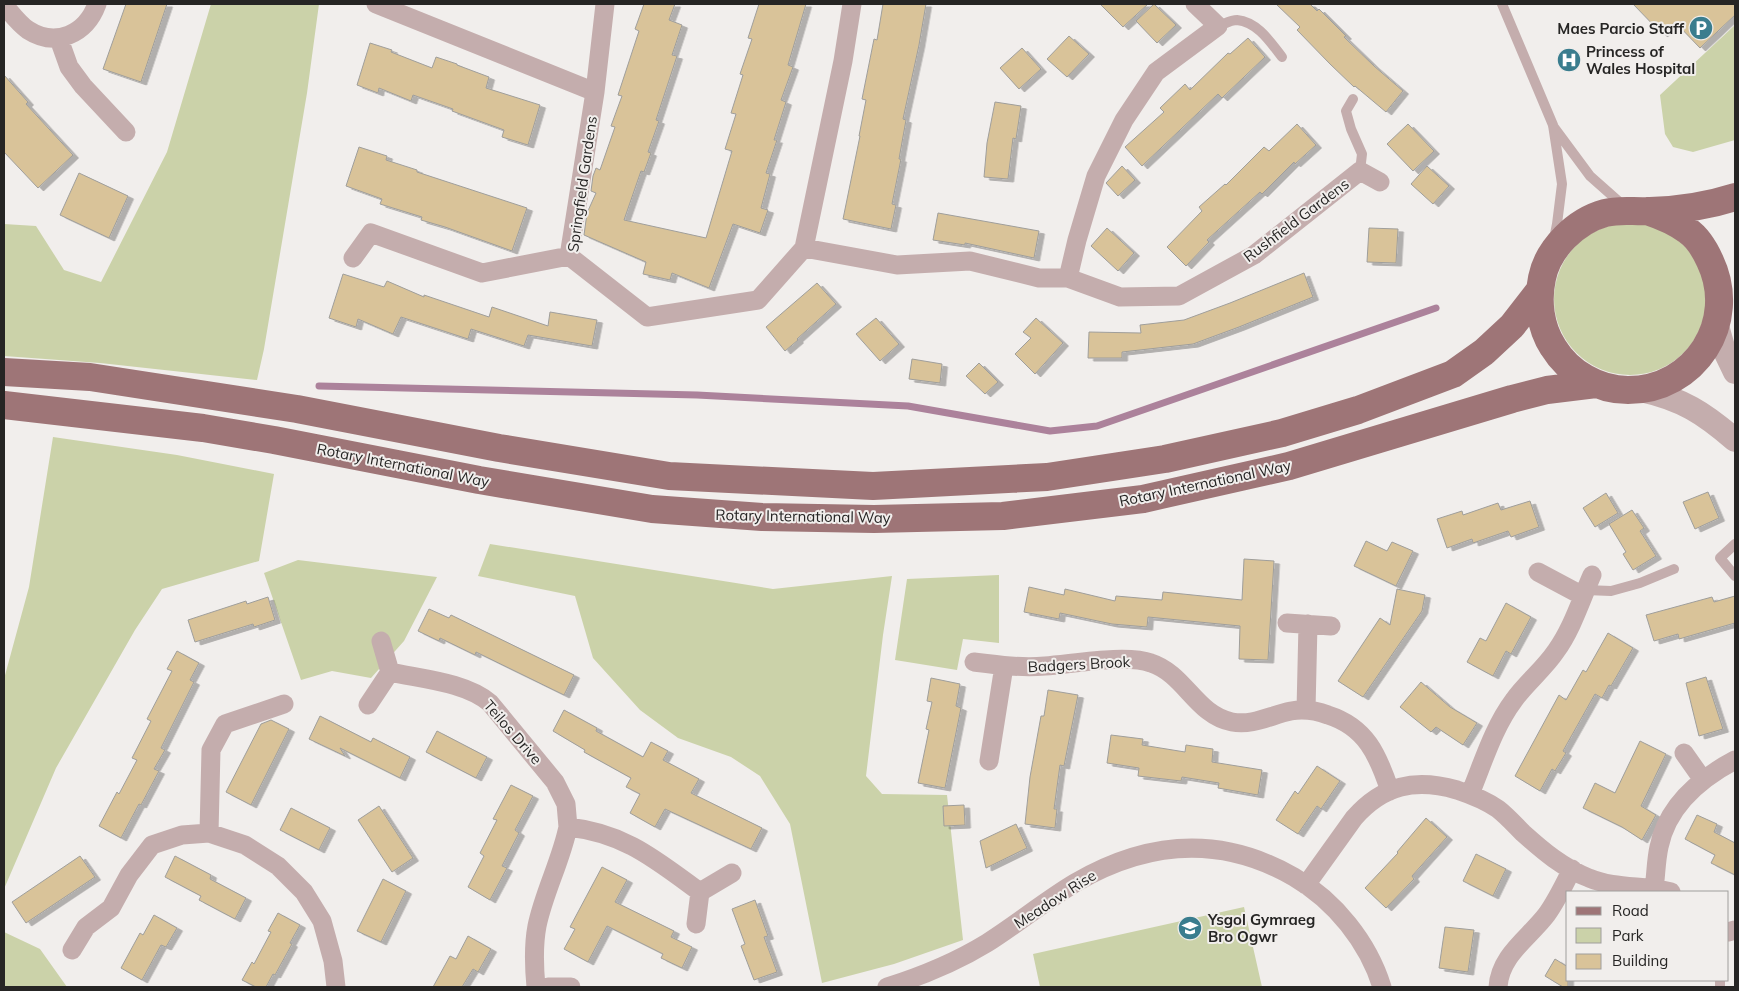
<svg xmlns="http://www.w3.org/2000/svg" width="1739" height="991" viewBox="0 0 1739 991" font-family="Mulish,sans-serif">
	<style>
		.green { fill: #cbd2a9 }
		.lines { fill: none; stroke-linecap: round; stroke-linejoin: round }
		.stream { stroke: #ac829b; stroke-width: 7 }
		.building { fill: #d9c399; stroke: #9f9e9b; filter: url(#shadow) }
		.service { stroke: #c4adad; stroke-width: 10 }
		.minor { stroke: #c4adad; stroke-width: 19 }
		.tertiary { stroke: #c4adad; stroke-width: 24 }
		.primary { stroke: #9e7577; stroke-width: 28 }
		.labels { text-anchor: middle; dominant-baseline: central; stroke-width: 4; stroke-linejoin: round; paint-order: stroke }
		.poi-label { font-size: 15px; font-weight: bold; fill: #262524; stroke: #f1eeec; text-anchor: start }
		.street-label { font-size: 15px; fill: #262524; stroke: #f1eeec }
	</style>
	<defs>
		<filter id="shadow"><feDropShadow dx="5.5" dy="3" stdDeviation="0" flood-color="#0004"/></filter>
	</defs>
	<rect width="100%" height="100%" fill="#f1eeec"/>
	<path class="green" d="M211,4H319L307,93L264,349L257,380L100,363L4,356V224L36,226L64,270L101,282L167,152Z
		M1735,25V140L1693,152L1673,147L1665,134L1660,95Z
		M1554 299a76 76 0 1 1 152 0a76 76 0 1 1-152 0Z
		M53,437L177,455L274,474L259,561L162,589L135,630L56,768L4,889V679L29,587Z
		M490,544L773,589L892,576L883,635L866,776L882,794L947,795L963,940L894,964L822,983L790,824L760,776L731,757L678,738L640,710L593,658L575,596L478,576Z
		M298,560L437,577L404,641L371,678L332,671L301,680L264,573Z
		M999,575V643L963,639L957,670L895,660L907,579Z
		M1244,907L1262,987H1040L1033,954Z
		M4,932L40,949L67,987H4Z"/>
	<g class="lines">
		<path class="stream" d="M319,386L697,395L908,406L1050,431L1097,426L1436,308"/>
	</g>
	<path class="building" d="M126,4H167L141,82L103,69Z
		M644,4H675L669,20L682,25L672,55L677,56L656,120L659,121L648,152L651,153L644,172L641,171L624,220L706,238L732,151L725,149L736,114L731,113L743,75L740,74L752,39L748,38L759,4H806L788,65L793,67L781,100L786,102L774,140H777L766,173L770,174L761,208L768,210L760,233L733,224L709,288L672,273L670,280L643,274L646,262L584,235L587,213L596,193L591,191L593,176L596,168L600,170L615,127L611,126L622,96L618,95L639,31L635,29Z
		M883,4H926L919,45L903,119L906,120L899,159H901L892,204L896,205L891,229L843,219L860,136H859L866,100L862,99L874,39L877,40Z
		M1100,4H1148L1123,27Z
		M1154,4L1176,25L1157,43L1136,21Z
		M1276,4H1310L1317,11L1319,9L1346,36L1344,37L1374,66L1403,91L1386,112L1355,86L1354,87L1330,64L1297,30L1300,27Z
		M1633,4H1735V15L1700,48L1675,22L1662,34Z
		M1069,36L1089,54L1067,77L1047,59Z
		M1248,38L1265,57L1222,98L1218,94L1142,166L1125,147L1164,112L1160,108L1185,84L1190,90L1228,53L1230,54Z
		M370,43L392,50L391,52L432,68L436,57L457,64V65L489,77L486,88L540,105L528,145L502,137L504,130L452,111L453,109L413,95L411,101L379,88L378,93L357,85Z
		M1022,48L1041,69L1019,89L1000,68Z
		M4,75L28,102L26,104L73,155L38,188L4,152Z
		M995,102L1021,106L1016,139L1013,138L1008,179L984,177L987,143Z
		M1297,124L1316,145L1295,164L1294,162L1262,194L1260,192L1207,240L1209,242L1186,266L1167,247L1202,211L1199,207L1225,184L1226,185L1264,147L1269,151Z
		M1408,124L1434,151L1413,171L1387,144Z
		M359,147L387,156L386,160L417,170V172L527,208L512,251L445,227L421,220L422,217L380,204L382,199L346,186Z
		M1122,166L1135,180L1118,196L1106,183Z
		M1427,166L1449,186L1433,204L1411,184Z
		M79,173L128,196L109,238L60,215Z
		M938,213L1039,231L1034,258L965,243V245L933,240Z
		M1107,228L1134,253L1118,271L1091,246Z
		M1369,228L1398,229L1396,263L1367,262Z
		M1304,273L1313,297L1239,327L1193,344L1122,352V358H1088L1089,332L1141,333L1140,325L1184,320L1230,303Z
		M343,274L384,287L387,281L424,297V295L489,317L492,307L548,326L550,312L597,320L592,346L528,335L524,346L471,329L468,339L401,317L393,334L358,319L356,327L329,318Z
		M817,283L836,304L797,339L798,340L785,351L766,327Z
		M876,318L899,344L880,361L856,334Z
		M1036,318L1063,343L1035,374L1015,354L1031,338L1023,332Z
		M912,359L942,364L940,383L909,379Z
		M979,363L998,382L985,394L966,376Z
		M1708,492L1719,518L1695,529L1683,502Z
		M1606,493L1618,513L1595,527L1583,508Z
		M1530,501L1539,527L1511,537L1508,531L1473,543L1472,539L1447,548L1437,519L1462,511L1463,515L1498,503L1501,510Z
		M1632,510L1644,528L1640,531L1656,556L1633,570L1623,554L1626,552L1609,524Z
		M1366,541L1387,551L1392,542L1413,551L1396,586L1354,566Z
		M1244,559L1274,561L1268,660L1239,659L1240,626L1148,617L1147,627L1112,624L1060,613L1059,619L1024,612L1029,587L1064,595L1065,589L1115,601L1116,596L1162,600L1163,592L1242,600Z
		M1397,589L1425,595L1422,611L1363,697L1338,681L1380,618L1390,625Z
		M1735,596V623L1679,639L1678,634L1654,641L1646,615L1712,597L1714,602Z
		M268,597L275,620L254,627L253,624L195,642L188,620L246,601L247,604Z
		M1506,603L1531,617L1511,654L1506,651L1493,676L1467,662L1480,638L1486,641Z
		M429,609L449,618L451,615L574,675L564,695L476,652L475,655L440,638L439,641L418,631Z
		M1608,633L1633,648L1611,686L1609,685L1602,698L1595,694L1563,751L1566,753L1555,771L1552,769L1540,791L1515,776L1559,695L1566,700L1583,670L1586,672Z
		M177,651L199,663L190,680L194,682L161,748L165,750L154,769L159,771L141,805L139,804L121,838L99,826L117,792L119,794L137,760L132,758L151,721L147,719L172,671L167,669Z
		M1706,677L1723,729L1699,736L1686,683Z
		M931,678L960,684L956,706L961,708L945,788L918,783L929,730L926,729L932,702L927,701Z
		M1421,682L1450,707L1477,723L1463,745L1436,727L1431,732L1400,707Z
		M1048,690L1078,695L1064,766L1060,765L1054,809H1057L1055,828L1025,824L1030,777L1041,716H1044Z
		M564,710L597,728L596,731L643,757L651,742L668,751L663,760L699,779L691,793L762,828L751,849L665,809L655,827L630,813L640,794L626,787L631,778L584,752L585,750L553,731Z
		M320,716L371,742L373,738L410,757L400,778L340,748L345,756L309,739Z
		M271,720L289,729L251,805L226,792L261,724Z
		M437,731L487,757L476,778L426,752Z
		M1111,735L1143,739L1142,745L1185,752L1186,745L1213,749L1212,762L1262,770L1258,795L1218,788L1219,783L1182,777L1181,781L1138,776L1139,768L1107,763Z
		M1640,741L1666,754L1641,806L1656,815L1642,840L1622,827L1583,808L1595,783L1615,793Z
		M1317,766L1340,781L1321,809L1317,806L1298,834L1276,820L1295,791L1298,794Z
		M511,785L533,796L515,830L519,833L502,866L507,868L490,900L468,887L484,856L480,853L497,820L493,819Z
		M964,805L965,825L944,826L943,806Z
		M379,806L413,858L392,872L358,820Z
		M291,808L330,828L319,850L280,830Z
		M1697,815L1717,824L1714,832L1735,843V875L1711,863L1715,855L1685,839Z
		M1426,818L1447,837L1412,876L1414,879L1386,908L1365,888L1398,853L1397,852Z
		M1016,824L1027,848L986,868L980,841Z
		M1476,854L1506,869L1493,896L1463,881Z
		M80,856L95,877L26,923L12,902Z
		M175,856L211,875L210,879L246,898L235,919L199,900L201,896L165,877Z
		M602,867L627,880L615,902L674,931L671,937L692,947L682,968L661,958L663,954L607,926L588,962L564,949L575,929L570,927Z
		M383,879L406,891L381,942L357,931Z
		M755,900L768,936L764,937L777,972L754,980L741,946L745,944L732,909Z
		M278,913L300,925L290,943L292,944L275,975L273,974L266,987H256L242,980L252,962L254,964L271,932L268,931Z
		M154,915L177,928L166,947L161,945L142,980L121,968L140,933L143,935Z
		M1445,927L1474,930L1468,972L1439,968Z
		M468,936L491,949L478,972L473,969L462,987H433L450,956L456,959Z
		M1555,959L1568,967V987H1563L1545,976Z"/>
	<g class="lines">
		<path class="service" d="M1502,4L1553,125L1562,184L1557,224L1554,239
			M1218,26C1224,24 1231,20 1237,20C1258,22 1271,43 1282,57
			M1353,99L1346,111L1351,129L1362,154L1360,171
			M1553,126L1590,176L1625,207
			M1735,544L1720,558L1735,576
			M1586,590L1611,591L1640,583L1674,569
			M1720,980V987"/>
		<path class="minor" d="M376,4L595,92
			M605,4L595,92L569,256L647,317L758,300L804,248L843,61L852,4
			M1195,4L1218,26L1156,72L1124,120L1096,176L1077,240L1068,278L1120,297L1179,296L1254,255L1360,171L1380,182
			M4,5C11,13 19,24 28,30C56,48 86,34 97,4
			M59,39L69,67L83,86L126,132
			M804,248L897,265L970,261L1039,278H1068
			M353,258L371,233L482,273L569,256
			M1538,572L1583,596
			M1287,623L1331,626
			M974,662C998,665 1021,668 1045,666C1073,664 1126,654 1151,663C1185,674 1196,715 1232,722C1253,726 1271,715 1291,711C1303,709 1317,711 1328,715C1366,727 1378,755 1390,791
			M390,672C421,679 465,682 490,703L555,782L566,804L568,827
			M284,704L225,724L211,750L209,833L245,845L278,866L304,892L322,921L333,961L336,987
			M368,705L390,672L381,641
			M1306,710L1308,624
			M1684,753L1703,780
			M989,761L1004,666
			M1470,794C1483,763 1493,728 1514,700C1526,683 1544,669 1556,651C1572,629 1581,600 1592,575
			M1306,885L1354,818C1383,785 1415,778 1457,790C1472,795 1485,800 1498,809C1507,816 1515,825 1523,833C1543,851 1563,868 1589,878C1615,889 1644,885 1671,892
			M1654,889C1656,875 1656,860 1659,847C1667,806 1701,778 1735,760
			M696,924L700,892L732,873
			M1728,932L1735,930
			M72,950L86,927L111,908L129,875L152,845L182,835L209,833
			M536,987C534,966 533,947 537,926C544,892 561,861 568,827C625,833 656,860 700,892
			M548,987H571
			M887,987C922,976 956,962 987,943C1017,924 1045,901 1075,883C1147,841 1221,835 1294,877C1335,901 1368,942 1382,987
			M1498,987C1500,955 1529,938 1547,914C1557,900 1564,885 1572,869"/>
		<path class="tertiary" d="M1717,326L1723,347L1735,372
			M1641,390C1682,399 1704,413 1735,440"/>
		<path class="primary" d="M1647,211C1662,216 1675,221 1688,231C1698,238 1705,250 1710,261C1739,322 1695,390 1628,390C1598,390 1569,373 1553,347C1540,327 1537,301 1542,278C1548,248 1576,221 1605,213C1620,209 1634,212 1650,211C1679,210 1707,206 1735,197
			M4,372L90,377L297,409L499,448L669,476L873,486L1047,477L1165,459L1282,433L1358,410L1453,374L1484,352L1512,326L1540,290
			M4,405L203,428L274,440L479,480L652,509L762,517L874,519L1003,516L1143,499L1289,466L1512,399L1547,390L1596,384"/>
	</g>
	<defs>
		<g id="parking-disc" transform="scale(1.25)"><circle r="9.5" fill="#3a7d8e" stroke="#f1eeec"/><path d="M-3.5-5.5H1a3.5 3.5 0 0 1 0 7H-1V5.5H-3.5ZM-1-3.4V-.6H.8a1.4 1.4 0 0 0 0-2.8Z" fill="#fff"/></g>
		<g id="hospital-disc" transform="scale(1.25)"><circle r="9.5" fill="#3a7d8e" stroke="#f1eeec"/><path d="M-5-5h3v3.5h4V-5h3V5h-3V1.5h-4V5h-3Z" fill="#fff"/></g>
		<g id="school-disc" transform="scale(1.25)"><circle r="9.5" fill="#3a7d8e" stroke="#f1eeec"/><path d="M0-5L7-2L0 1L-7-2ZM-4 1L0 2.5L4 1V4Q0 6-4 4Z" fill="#fff"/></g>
	</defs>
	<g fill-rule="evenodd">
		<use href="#parking-disc" x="1701" y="28"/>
		<use href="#hospital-disc" x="1569" y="60"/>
		<use href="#school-disc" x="1190" y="928"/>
	</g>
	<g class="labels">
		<g class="poi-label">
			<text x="1684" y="28" text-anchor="end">Maes Parcio Staff</text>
			<text x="1586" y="51">Princess of<tspan x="1586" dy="17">Wales Hospital</tspan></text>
			<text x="1208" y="919">Ysgol Gymraeg<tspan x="1208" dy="17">Bro Ogwr</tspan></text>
		</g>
		<g class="street-label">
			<text transform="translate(582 184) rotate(-82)">Springfield Gardens</text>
			<text transform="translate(1296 220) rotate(-37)">Rushfield Gardens</text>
			<text transform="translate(403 465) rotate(11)">Rotary International Way</text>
			<text transform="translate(1205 483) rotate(-12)">Rotary International Way</text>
			<text transform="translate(803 516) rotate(1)">Rotary International Way</text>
			<text transform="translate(1079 664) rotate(-3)">Badgers Brook</text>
			<text transform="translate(513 732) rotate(49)">Teilos Drive</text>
			<text transform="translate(1055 899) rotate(-33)">Meadow Rise</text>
		</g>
	</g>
	<rect width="1739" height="991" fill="none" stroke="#262524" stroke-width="10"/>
	<rect x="1566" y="891" width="162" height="90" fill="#f1eeec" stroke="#a09e9c"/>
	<rect x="1576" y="907" width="25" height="8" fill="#9e7577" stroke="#a09e9c"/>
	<text x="1612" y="916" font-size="15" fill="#262524">Road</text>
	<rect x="1576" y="928" width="25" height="15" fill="#cbd2a9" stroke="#a09e9c"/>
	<text x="1612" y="941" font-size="15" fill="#262524">Park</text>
	<rect x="1576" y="954" width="25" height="15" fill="#d9c399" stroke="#a09e9c"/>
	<text x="1612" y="966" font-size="15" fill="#262524">Building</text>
</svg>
